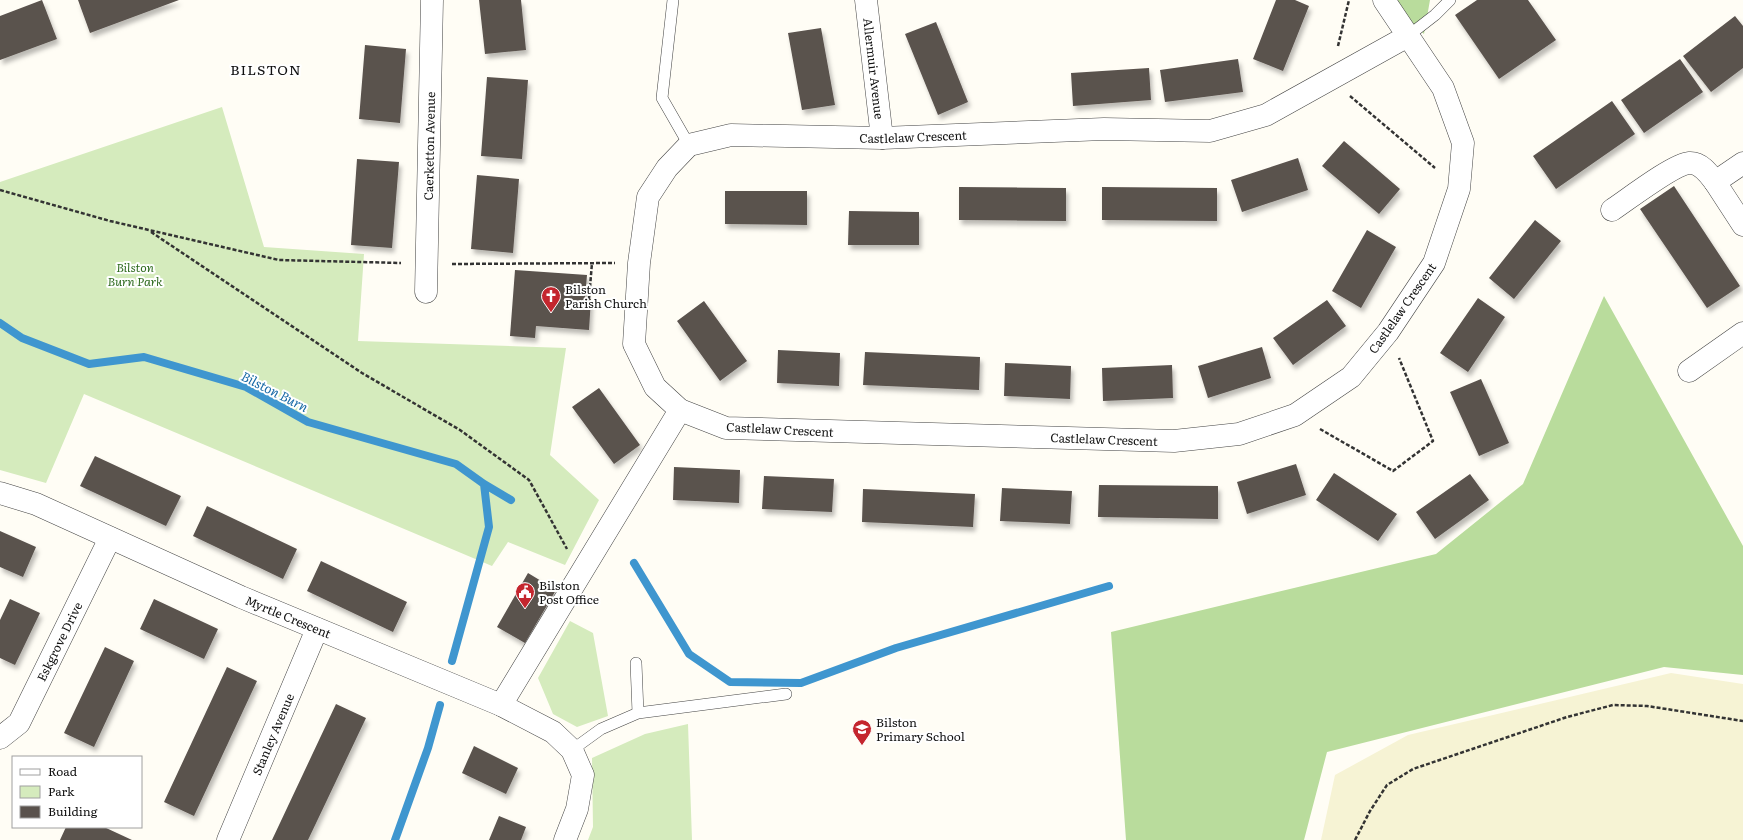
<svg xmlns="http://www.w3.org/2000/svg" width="1743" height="840" viewBox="0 0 1743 840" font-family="Literata,serif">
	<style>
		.farmland { fill: #f6f3d4 }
		.green { fill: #d5ebbd }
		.forest { fill: #b9dc9c }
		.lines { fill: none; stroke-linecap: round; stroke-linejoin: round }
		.stream { stroke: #3f96cf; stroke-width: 8 }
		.building { fill: #5a524d; filter: url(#shadow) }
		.lane-casing { stroke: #444; stroke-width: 12 }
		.street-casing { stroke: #444; stroke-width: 23 }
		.path { stroke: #333; stroke-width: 2.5; stroke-dasharray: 4 2; stroke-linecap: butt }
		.lane { stroke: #fff; stroke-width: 11 }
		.street { stroke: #fff; stroke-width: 22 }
		.labels { text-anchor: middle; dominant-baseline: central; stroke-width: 4; stroke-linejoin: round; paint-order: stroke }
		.street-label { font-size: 12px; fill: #111; stroke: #fff }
		.park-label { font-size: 12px; font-style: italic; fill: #2f6b1f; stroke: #fff }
		.poi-label { font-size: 12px; fill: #111; stroke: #fff; text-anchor: start }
		.water-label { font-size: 13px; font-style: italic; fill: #1768a6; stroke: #fff }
		.quarter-label { font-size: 14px; letter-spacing: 1px; fill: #111; stroke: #fff }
	</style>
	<defs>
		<filter id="shadow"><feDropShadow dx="2.5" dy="4.5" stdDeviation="2" flood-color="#0004"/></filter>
	</defs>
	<rect width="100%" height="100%" fill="#fffdf5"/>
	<path class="farmland" d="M1671,673L1743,684V840H1321L1335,775L1408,735Z"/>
	<path class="green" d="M222,107L264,247L364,254L358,341L566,348L550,455L599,500L565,565L508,542L492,566L84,394L46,483L0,470V182Z
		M570,621L593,633L608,716L577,727L553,714L538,678Z
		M688,724L692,840H588L593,827L592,758L645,734Z"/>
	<path class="forest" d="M1395,0H1430L1424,34L1408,20Z
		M1604,296L1743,546V675L1664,667L1327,752L1304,840H1126L1111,632L1436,554L1523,484Z"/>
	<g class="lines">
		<path class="stream" d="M0,323L22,338L89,364L144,357L246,387L308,422L456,464L484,484L511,500
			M634,563L689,654L730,682L801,683L896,648L1109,586
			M452,661L489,527L484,484
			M395,840L428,748L440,705"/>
	</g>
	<path class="building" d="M42,0L57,39L0,60V16Z
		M78,0H179L90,33Z
		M479,0H521L526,50L485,54Z
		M1276,0H1295L1309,6L1283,71L1253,59Z
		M1477,0H1528L1556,40L1499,79L1455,15Z
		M1735,16L1743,26V68L1711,92L1683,56Z
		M936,22L968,102L938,115L905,34Z
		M821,28L835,105L802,110L788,33Z
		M365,45L406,49L400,123L359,119Z
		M1238,59L1243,92L1165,102L1160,70Z
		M1680,59L1703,92L1644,133L1621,100Z
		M1149,68L1151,100L1073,106L1071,73Z
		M487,77L528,80L522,159L481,156Z
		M1612,101L1635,134L1556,189L1533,156Z
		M1344,141L1400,189L1379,214L1322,166Z
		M1298,158L1308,190L1242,212L1231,180Z
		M357,159L399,162L392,248L351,245Z
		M477,175L519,179L513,253L471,249Z
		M1674,186L1740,286L1707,308L1640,209Z
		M959,187L1066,188V221L959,220Z
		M1102,187L1217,188V221L1102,220Z
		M725,191H807V225L725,224Z
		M849,211L919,212V245H848Z
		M1535,220L1561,241L1514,299L1489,278Z
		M1367,230L1396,247L1361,308L1332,291Z
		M515,270L587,275L585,298L591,299L589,330L536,326L535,338L510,336Z
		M1478,298L1505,317L1468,372L1440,353Z
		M1327,300L1346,326L1293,365L1273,338Z
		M704,301L747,361L720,381L677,321Z
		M1262,347L1271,378L1208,398L1198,366Z
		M778,350L840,353L839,386L777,383Z
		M865,352L980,357L979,390L863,385Z
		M1005,363L1071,366L1070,399L1004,396Z
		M1172,365L1173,398L1103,401L1102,368Z
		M1481,379L1509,443L1479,456L1450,392Z
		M599,388L640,445L614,464L572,407Z
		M95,456L181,496L166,526L80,486Z
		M1296,464L1306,495L1247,514L1237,482Z
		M674,467L740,470L739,503L673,500Z
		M1334,473L1397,514L1378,541L1316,500Z
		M1470,474L1489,500L1435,539L1416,512Z
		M764,476L834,479L832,512L762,509Z
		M1099,485L1218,486V519L1098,517Z
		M1002,488L1072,491L1070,524L1000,521Z
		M863,489L975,494L973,527L862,522Z
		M207,506L297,549L283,579L193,536Z
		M0,531L36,547L23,577L0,567Z
		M321,561L407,602L393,632L307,591Z
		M528,573L556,590L525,643L497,627Z
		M10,599L40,613L15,665L0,658V620Z
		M154,599L218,629L204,659L140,629Z
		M105,647L134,661L94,747L64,733Z
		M227,667L257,681L194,816L164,802Z
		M336,704L366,718L308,840H272Z
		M474,746L518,768L506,794L462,773Z
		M499,816L526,827L521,840H489Z
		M66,827H104L132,840H60Z"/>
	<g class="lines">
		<g class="lane-casing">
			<path id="lane" d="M673,0L662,98L689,145
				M1408,36L1435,15L1450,0
				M636,663L638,713
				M572,750L601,729L638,713L786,694"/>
		</g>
		<g class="street-casing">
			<g id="street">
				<path id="s1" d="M866,0L882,138"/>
				<path id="s2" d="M1384,0L1443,88L1463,143L1459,189L1434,263L1388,332L1351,377L1295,415L1239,434L1174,441L726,428L680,410L655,387L634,344L639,263L648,197L667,168L689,145L731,135L882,138L1104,129L1210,131L1266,115L1408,36"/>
				<path d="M1743,163L1715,182L1743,225"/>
				<path d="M1612,210C1627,200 1674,164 1689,163C1701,162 1709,174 1715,182"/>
				<path id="s3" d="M426,292L432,0"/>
				<path d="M1689,371L1743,333"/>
				<path id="s4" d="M0,493L36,504L241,597L501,705L553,732L572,750L583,775L577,809L565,840"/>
				<path d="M501,705L680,410"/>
				<path id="s5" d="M0,738L19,723L110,538"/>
				<path id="s6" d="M228,840L317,629"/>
			</g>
		</g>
		<path class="path" d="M1338,46L1349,0
			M1350,96L1435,168
			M0,190L110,221L279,260L401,263
			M151,232L362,373L460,430L529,480L567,549
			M452,264L615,263
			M589,299L592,263
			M1320,429L1393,471L1433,441L1399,358
			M1355,840L1370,811L1387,785L1413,769L1567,717L1613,705L1647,706L1743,721"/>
		<use href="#lane" class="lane"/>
		<use href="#street" class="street"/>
	</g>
	<defs>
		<g id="church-pin" transform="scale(1)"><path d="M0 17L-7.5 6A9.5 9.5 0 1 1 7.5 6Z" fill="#c4262e" stroke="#fff"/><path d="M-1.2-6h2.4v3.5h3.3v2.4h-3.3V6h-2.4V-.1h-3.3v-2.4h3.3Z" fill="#fff"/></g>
		<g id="civic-pin" transform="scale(1)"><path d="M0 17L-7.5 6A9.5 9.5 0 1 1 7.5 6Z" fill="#c4262e" stroke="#fff"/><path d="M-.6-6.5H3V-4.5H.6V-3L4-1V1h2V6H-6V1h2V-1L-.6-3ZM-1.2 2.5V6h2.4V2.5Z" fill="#fff"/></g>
		<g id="school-pin" transform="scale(1)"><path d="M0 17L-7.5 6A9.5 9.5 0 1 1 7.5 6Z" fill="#c4262e" stroke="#fff"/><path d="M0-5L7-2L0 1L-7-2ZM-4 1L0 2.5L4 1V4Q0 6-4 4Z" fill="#fff"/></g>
	</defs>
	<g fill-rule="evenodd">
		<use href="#church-pin" x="551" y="296"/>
		<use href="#civic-pin" x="525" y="592"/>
		<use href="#school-pin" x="862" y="729"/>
	</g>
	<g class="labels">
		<g class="street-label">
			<text stroke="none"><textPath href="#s1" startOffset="69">Allermuir Avenue</textPath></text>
			<text stroke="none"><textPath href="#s2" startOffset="1641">Castlelaw Crescent</textPath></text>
			<text stroke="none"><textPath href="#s3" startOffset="146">Caerketton Avenue</textPath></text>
			<text transform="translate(1402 308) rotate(-55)">Castlelaw Crescent</text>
			<text transform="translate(780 429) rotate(3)">Castlelaw Crescent</text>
			<text transform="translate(1104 439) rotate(2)">Castlelaw Crescent</text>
			<text stroke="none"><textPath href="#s4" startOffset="314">Myrtle Crescent</textPath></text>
			<text stroke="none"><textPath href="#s5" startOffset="115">Eskgrove Drive</textPath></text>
			<text stroke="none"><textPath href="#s6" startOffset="115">Stanley Avenue</textPath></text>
		</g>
		<g class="park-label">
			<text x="135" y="267">Bilston<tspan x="135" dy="14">Burn Park</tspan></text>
		</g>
		<g class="poi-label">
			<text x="565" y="289">Bilston<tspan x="565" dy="14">Parish Church</tspan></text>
			<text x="539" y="585">Bilston<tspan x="539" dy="14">Post Office</tspan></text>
			<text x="876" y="722">Bilston<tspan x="876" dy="14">Primary School</tspan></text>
		</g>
		<g class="water-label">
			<text transform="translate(275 391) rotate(27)">Bilston Burn</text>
		</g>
		<g class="quarter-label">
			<text x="266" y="69">BILSTON</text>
		</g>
	</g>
	<rect x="12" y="756" width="130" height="72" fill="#ffffff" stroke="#a0a0a0"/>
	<rect x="20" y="769" width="20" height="6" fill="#ffffff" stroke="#a0a0a0"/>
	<text x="48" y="776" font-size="12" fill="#111111">Road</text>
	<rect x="20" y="786" width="20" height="12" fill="#d5ebbd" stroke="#a0a0a0"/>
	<text x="48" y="796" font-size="12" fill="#111111">Park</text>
	<rect x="20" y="806" width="20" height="12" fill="#5a524d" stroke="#a0a0a0"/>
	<text x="48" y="816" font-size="12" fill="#111111">Building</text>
</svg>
